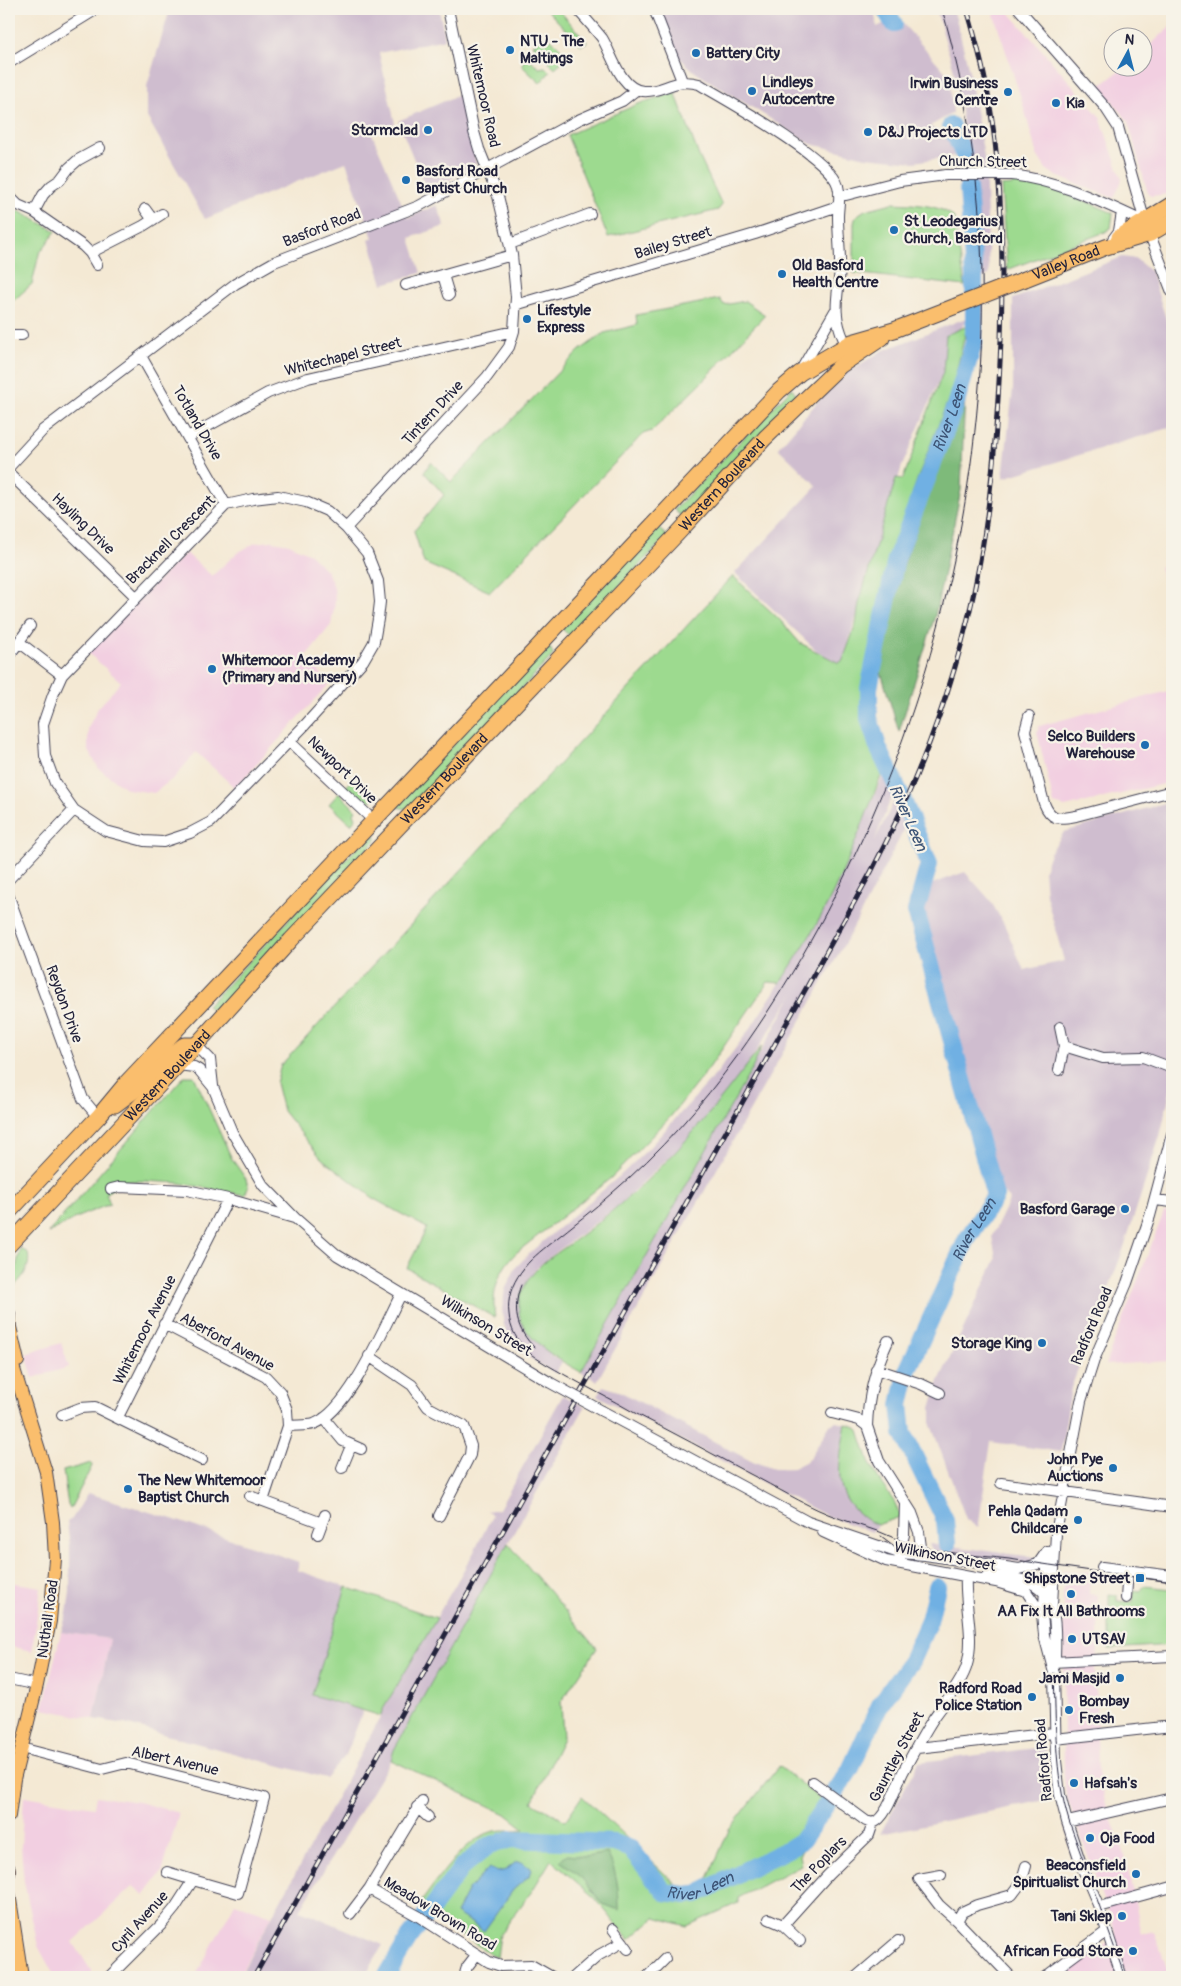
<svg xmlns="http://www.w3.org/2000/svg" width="1181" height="1986" viewBox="0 0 1181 1986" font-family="Pangolin,sans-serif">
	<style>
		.built { fill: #f2cfe1 }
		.industrial { fill: #cfbdcf }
		.green { fill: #9dda8f; stroke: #607e65 }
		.forest { fill: #7eba7a; stroke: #506e5a }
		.water { fill: #6fb0e3; stroke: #48698f }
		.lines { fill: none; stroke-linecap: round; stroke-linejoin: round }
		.river { stroke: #6fb0e3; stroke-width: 18 }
		.minor-casing { stroke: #424052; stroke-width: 12 }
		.major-casing { stroke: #424052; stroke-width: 14 }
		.highway-casing { stroke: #424052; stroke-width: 17 }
		.minor { stroke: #fff; stroke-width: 10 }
		.major { stroke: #fabe6d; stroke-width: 12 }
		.highway { stroke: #fabe6d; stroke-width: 15 }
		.tram { stroke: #22223b; stroke-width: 1 }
		.rail-casing { stroke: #22223b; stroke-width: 5 }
		.rail { stroke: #f7f3e8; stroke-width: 3; stroke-dasharray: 9; stroke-linecap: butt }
		.minor-bridge-casing { stroke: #424052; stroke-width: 12; stroke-linecap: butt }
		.highway-bridge-casing { stroke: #424052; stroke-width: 17; stroke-linecap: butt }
		.minor-bridge { stroke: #fff; stroke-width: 10 }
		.highway-bridge { stroke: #fabe6d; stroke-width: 15 }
		.poi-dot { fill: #1f6fb2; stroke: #f7f3e8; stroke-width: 2 }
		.labels { text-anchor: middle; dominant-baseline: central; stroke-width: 4.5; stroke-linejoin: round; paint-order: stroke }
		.poi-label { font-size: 15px; font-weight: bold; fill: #22223b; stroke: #f7f3e8; text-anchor: start }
		.street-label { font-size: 15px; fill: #22223b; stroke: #f7f3e8 }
		.water-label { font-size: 16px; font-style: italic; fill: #3d5476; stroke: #f7f3e8 }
	</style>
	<rect width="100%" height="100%" fill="#f7f3e8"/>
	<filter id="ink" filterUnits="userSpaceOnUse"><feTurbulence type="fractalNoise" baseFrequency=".02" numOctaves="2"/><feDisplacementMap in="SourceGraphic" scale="10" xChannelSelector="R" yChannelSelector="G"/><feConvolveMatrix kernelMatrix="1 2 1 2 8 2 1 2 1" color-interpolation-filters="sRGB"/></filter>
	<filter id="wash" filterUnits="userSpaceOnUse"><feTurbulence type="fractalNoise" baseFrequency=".0096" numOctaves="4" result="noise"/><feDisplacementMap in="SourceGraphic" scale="20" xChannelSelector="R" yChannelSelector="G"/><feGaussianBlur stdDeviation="1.12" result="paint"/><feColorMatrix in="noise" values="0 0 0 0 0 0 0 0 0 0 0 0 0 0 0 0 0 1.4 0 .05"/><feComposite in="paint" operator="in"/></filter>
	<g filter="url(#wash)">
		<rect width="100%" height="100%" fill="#f4e9d4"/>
		<path class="built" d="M1001,9H1006L1100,117L1122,180L1114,198L1056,176L1046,169L1037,155L1022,101L994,15Z
			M1172,25V191L1167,194L1151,196L1148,194L1128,121L1100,86L1123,68H1144V51Z
			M272,541L289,544L310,554L327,571L334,587L335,602L331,625L305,657L330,683L235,788L196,752L175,777L154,793L127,789L99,769L88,749V728L98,708L121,682L87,652L186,553L212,576L237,553L255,543Z
			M1172,564V610L1160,567Z
			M1172,690V782L1065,807L1054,804L1037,732L1039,726Z
			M1164,1212H1172V1361L1105,1365Z
			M61,1343L69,1367L33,1378L26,1354Z
			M1063,1571L1090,1573L1089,1594L1098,1595V1651L1095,1668L1098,1772L1107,1808L1124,1852L1142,1934L1154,1931L1170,1977H1062L1117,1936L1066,1795L1064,1775Z
			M9,1582L41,1587L32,1651L9,1646Z
			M61,1632L110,1639L94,1719L43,1709Z
			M24,1796L94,1807L96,1796L138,1802L179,1813L162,1872L145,1895L133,1886L73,1942L95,1977H55L38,1946L24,1882L21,1846Z
			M235,1903L272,1916L238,1977H195Z"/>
		<path class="industrial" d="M170,9H439L445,39L379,53L395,123L372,134L408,218L437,205L445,226L410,238L421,273L383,284L369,240L373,238L346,162L205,219L147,117V86Z
			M659,9H874L877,27L897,17L949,76L953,113L930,126L950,142L954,156L914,162L866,157L811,144L695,72L673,52Z
			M936,9H953L957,22L969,71L985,162L989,275L976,281L973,214L962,117L953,67Z
			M461,94L476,164L428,193L398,121Z
			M1122,257L1136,259L1151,272L1172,337V427L1003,478L1013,388V299Z
			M966,318L902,466L843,660L839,663L817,651L735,573L817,486L778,448L826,392L849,371L882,351Z
			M886,768L891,773L895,788L874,842L897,795L908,822L905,828L851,932L597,1381L581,1372L794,993L748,1064L727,1092L687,1140L619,1205L543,1262L533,1272L551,1356L562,1362L555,1373L518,1351L511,1342L504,1325L502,1309L505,1290L516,1267L534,1249L622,1174L647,1150L717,1073L752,1026L799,954L833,893Z
			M1172,801V1084L1160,1136L1122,1253L1071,1388L1061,1452L991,1442L978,1528L966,1519L931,1425V1408L939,1381L996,1259L992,1236L1010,1199L1000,1189L922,902L927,886L965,872L990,900L1004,924L1024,970L1064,961L1046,895L1044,870L1050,853L1064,832Z
			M603,1386L621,1392L749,1460L774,1469L793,1468L805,1462L810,1458L830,1425L836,1422L846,1424L839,1462L841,1486L854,1509L869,1521L877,1525L872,1532L827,1516L598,1396Z
			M563,1395L585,1407L508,1543L394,1750L391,1760L300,1910L383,1945L364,1977H239L381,1716L382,1712L474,1552L492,1516L487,1511L499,1509Z
			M88,1493L172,1519L299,1562L297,1570L346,1587L312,1695L363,1711L346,1755L326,1778L125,1724L94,1719L110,1639L61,1632L67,1613L70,1592V1546L67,1522L72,1519Z
			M929,1543L1040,1558L1031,1564L933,1552Z
			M1045,1747L1048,1786L1051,1799L880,1834L919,1762Z"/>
		<path class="green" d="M546,9H558L587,42L581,45Z
			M545,37H549L568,56L555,68L549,62L554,57L542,46L538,49L533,45L540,39L542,40Z
			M529,49L533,52L530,56L531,60L539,68L545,67L550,72L540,83L521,65L523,63L522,56Z
			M675,92L699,156L722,205L718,210L608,237L567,135L638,104Z
			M1015,181L1049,185L1113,213L1111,228L1105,232L1007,270L1001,186L1012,185Z
			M892,203C909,204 943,204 954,218L965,286L854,273V223L856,216L865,210Z
			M9,206L56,231L39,254L32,284L13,301L9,302Z
			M720,299L724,305L745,301L765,315L706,378L652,431L643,434L490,592L424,563L414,531L444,495L424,472L431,462L451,482L579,351L604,333L637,325L636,315Z
			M967,326L952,390L918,477L893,549L866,672L862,703L866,728L883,771C867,812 852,853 833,893C818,924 799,954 780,983L768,982L709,1068L671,1116L612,1177L516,1253C498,1271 491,1292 495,1318L407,1268L427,1228L376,1200L321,1158L283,1111L276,1083L281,1065L733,576L780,620L800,643L839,663L843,660L856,624L859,603L896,478L903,479L943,372L946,335Z
			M792,388L798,397L683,518L674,510Z
			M658,528L667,536L571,637L562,629Z
			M543,648L551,649L553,655L409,809L395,807Z
			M354,778L376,797L373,800L361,802L345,788Z
			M339,793L356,810L354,813L356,818L351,824L329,804Z
			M370,834L376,837V840C324,899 267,954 215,1013L207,1006Z
			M762,1046L753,1067L581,1372C532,1346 490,1313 544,1262C594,1228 648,1184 688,1138C714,1109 738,1077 762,1046Z
			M184,1076H194L232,1159L246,1179L248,1187L245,1195L179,1183L144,1181H124L106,1193L110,1204L80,1216L48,1233Z
			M21,1249L28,1253C31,1267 23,1278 13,1287L17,1263Z
			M846,1424L854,1426L859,1430L869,1461L881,1483L895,1503L900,1517L877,1525C829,1502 838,1467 846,1424Z
			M91,1463L92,1466L70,1509L68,1505L63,1471Z
			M508,1543L597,1648L561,1702L563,1738L532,1802L565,1821L582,1796L681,1889L705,1885L729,1830L779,1766L831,1808L799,1855L801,1865L738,1898V1903L687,1926L655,1917L629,1940L595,1898L551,1860L532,1891L500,1934L497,1958L418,1906C437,1881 462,1840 494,1831C504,1829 516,1831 525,1829L506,1814L391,1760L394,1750Z
			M1144,1586L1172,1589V1645L1109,1649V1594L1117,1595V1601L1133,1602L1134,1590L1141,1591Z
			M346,1587L437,1618L382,1711L381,1716L312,1695Z"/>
		<path class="forest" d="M965,394L961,490L935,616L899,732L880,669L903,566Z
			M607,1853C617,1871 619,1890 619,1910L603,1904L579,1875L560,1861L567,1855L586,1857Z"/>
		<path class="water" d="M516,1862H522L531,1869L529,1876L513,1890L484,1931L456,1913L468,1890L489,1868L498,1872L506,1870Z"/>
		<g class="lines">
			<g class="river">
				<path d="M885,9L894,24"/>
				<path d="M951,126L963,153"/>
				<path id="s1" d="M947,1544L945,1520L903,1433L900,1405L908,1369L966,1241L995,1196L916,911L929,864L902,798L878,747L869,718V688L896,559L955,406L974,342V277L968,187"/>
				<path id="s2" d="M386,1977L408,1940L462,1867L488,1846L511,1839L614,1843L631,1849L665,1892L686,1895L697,1894L788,1849L802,1840L850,1770L880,1705L911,1661L929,1621L937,1587"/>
			</g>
		</g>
	</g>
	<g filter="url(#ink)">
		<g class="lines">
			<g class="minor-casing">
				<path id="minor" d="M577,9C585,18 594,28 602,38C612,54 620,89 643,91C663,93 674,77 699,84C728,101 830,157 838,186C841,196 838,207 838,217C838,232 840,247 840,262C840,293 830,309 844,340L852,342
					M654,9L682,81
					M1019,9L1105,107L1118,127L1145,222L1172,292
					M9,63L97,9
					M1011,175C1058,180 1103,203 1145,222
					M839,195H846L900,181L946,175
					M9,196L18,205L34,212L83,246L90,253L97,265
					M145,209L153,220
					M34,212L43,195L51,186L60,180L69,168L78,160L100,148
					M1113,239L1119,231L1122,212
					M510,244L590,214
					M90,253L143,226L162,214
					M443,275L449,295
					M406,285L512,255
					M515,305L755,234L838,206
					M9,335H22
					M141,356L226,505
					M801,370L835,311
					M188,437L268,393L308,378L514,331
					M9,467L43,430L235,284L274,262L419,206L578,120L622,101L636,90
					M9,473L136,597
					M278,496L306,502L327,511L346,528L367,553L378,581L380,602L378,619L374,642L363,661L305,725L211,822L190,833L163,842L144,841L106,831L74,810L55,783L45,756L43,724L53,695L62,675L226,505L253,499Z
					M346,528L487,377L509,347L514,331L516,297L512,255L498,196L479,149L474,132L448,9
					M19,642L62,675
					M9,656L30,626
					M1029,716L1025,731L1044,803C1051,821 1059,819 1076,816L1172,791
					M289,741L374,821
					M9,879L74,810
					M9,897L83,1099L98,1117
					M196,1045L210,1059L213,1086
					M1064,1046L1103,1058L1143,1057L1172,1068
					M178,1065L194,1067L199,1070L213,1087L232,1132L263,1185L295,1218L337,1255L549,1382
					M1059,1070L1064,1046L1060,1027
					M111,1189L119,1187L187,1190L228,1199L294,1218
					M1155,1200L1172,1202
					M164,1324L266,1377L280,1392L287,1410L288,1426L263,1501
					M369,1356L412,1385L428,1407L464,1426L471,1446L470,1455L439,1516
					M876,1369L921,1384L940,1393
					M602,1411L808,1522L899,1553L925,1555L1019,1569L1038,1564L1047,1551
					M832,1413L859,1420L867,1426L879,1461L912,1513L919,1532L921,1547L925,1555
					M62,1415L80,1408L95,1407L202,1460
					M118,1417L228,1199
					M324,1418L343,1441L361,1449
					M288,1426C296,1425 307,1426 314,1424C349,1411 384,1327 401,1294
					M867,1426C868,1395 875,1369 888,1341
					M342,1468L351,1446
					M1001,1483L1172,1507
					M250,1496L322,1523
					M823,1532L886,1561L996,1582L1026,1591L1042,1614
					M318,1534L325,1515
					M1047,1552L1044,1606L1042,1614L1044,1635L1054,1673L1056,1761L1060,1795L1067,1822L1082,1867L1099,1907L1122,1977
					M900,1559L899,1553L904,1535L905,1503
					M1102,1567L1172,1576
					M988,1575C1001,1577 1014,1577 1026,1581C1061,1592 1055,1633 1055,1662
					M1126,1598L1128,1570
					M1052,1605L1056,1533L1081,1401L1094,1360L1127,1283L1150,1216L1172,1134
					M1052,1662L1172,1656
					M9,1679L37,1685
					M1055,1739L1172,1726
					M21,1748L102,1769L126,1763L264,1798L238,1893L193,1880L175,1908L161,1925L109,1977
					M917,1748L1054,1733
					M813,1782L866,1821L873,1823C887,1818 896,1786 903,1772C912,1755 922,1736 933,1719C944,1703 959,1687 966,1668C976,1637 964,1607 966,1577
					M417,1807L428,1817
					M1067,1822L1172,1798
					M167,1872L193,1880
					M941,1875L919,1879L939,1905L957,1921
					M369,1889L418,1916L489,1962L501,1966L531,1965L552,1977
					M1099,1907L1172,1887
					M350,1914L369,1889L422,1801
					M769,1919L783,1925L800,1941
					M783,1925L828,1875L869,1835L873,1823
					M613,1929L628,1949
					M464,1977L467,1967L477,1954
					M574,1977L599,1955L623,1942
					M647,1977L665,1959
					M856,1977L898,1941
					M1011,1977L957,1921L962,1912L977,1905L1012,1895L1021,1883L1026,1866
					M1045,1977L1107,1931"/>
			</g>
			<g class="major-casing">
				<path id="major" d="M9,1314L10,1327L18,1361
					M9,1353L46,1472L53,1522L55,1559L50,1621L37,1685L14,1779L9,1816
					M9,1869V1873
					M9,1893L22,1977"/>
			</g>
			<g class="highway-casing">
				<g id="highway">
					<path d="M1119,237L1172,204"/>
					<path id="s3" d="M1025,279L1106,247L1150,234L1172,221"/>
					<path d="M115,1105L135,1090L172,1054L184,1045H194"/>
					<path d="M9,1212L98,1117L127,1082L779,391L800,373L852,342L894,330L956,306"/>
					<path id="s4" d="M9,1245L178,1065L291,940L679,532L765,438L840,366L882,338"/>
				</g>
			</g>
			<use href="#minor" class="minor"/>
			<use href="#major" class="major"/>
			<use href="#highway" class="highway"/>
			<path class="tram" d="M942,9C1044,352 944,768 738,1055C701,1106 660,1152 612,1193C593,1210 572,1226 552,1242C541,1251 529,1260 521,1272C512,1284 507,1299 509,1314C510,1329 517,1341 528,1352C539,1361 553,1368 565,1375C588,1388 611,1399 633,1412C672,1432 711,1453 750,1474C776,1487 801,1503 828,1514C845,1521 863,1526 880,1532C890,1536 900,1541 911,1544C942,1554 976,1555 1009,1559C1063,1567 1118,1575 1172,1582
				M521,1285C512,1309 516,1330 535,1348
				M881,1536L905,1554
				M1054,1673C1056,1723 1054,1773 1069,1821L1125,1977"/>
			<g class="rail-casing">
				<path id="rail" d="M254,1977L871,872C921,776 960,672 979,566C993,492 998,415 1001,340C1003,264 1003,188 991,113C986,78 977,43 967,9"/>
			</g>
			<use href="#rail" class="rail"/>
			<g class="minor-bridge-casing">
				<path id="minor-bridge" d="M946,175H1011
					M549,1382L602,1411"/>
			</g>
			<g class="highway-bridge-casing">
				<path id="highway-bridge" d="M956,306L1025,279"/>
			</g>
			<use href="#minor-bridge" class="minor-bridge"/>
			<use href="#highway-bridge" class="highway-bridge"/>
		</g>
	</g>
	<g class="poi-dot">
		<circle cx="510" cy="50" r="5"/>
		<circle cx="696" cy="53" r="5"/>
		<circle cx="752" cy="91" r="5"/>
		<circle cx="1008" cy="92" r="5"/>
		<circle cx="1056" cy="103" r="5"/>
		<circle cx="428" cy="130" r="5"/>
		<circle cx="868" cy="132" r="5"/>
		<circle cx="406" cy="180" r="5"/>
		<circle cx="894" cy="230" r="5"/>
		<circle cx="782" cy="274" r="5"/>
		<circle cx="527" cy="319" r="5"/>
		<circle cx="212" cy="669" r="5"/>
		<circle cx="1145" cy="745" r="5"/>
		<circle cx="1125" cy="1209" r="5"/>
		<circle cx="1042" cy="1343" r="5"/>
		<circle cx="1113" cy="1468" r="5"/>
		<circle cx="128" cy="1489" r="5"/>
		<circle cx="1078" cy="1520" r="5"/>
		<rect x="1135" y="1573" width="10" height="10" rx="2.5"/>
		<circle cx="1071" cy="1594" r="5"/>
		<circle cx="1072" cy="1639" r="5"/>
		<circle cx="1120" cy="1678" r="5"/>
		<circle cx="1032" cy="1697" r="5"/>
		<circle cx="1069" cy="1710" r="5"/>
		<circle cx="1074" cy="1783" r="5"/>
		<circle cx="1090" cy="1838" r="5"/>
		<circle cx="1136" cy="1874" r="5"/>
		<circle cx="1122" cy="1916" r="5"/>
		<circle cx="1133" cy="1951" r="5"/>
	</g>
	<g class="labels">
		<g class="poi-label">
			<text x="520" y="41">NTU - The<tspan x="520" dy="17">Maltings</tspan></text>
			<text x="706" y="53">Battery City</text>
			<text x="762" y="82">Lindleys<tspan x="762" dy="17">Autocentre</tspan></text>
			<text x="998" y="83" text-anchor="end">Irwin Business<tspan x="998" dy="17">Centre</tspan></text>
			<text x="1066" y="103">Kia</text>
			<text x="418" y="130" text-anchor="end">Stormclad</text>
			<text x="878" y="132">D&amp;J Projects LTD</text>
			<text x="416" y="171">Basford Road<tspan x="416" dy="17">Baptist Church</tspan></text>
			<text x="904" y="221">St Leodegarius<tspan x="904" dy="17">Church, Basford</tspan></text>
			<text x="792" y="265">Old Basford<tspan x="792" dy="17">Health Centre</tspan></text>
			<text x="537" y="310">Lifestyle<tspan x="537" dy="17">Express</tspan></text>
			<text x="222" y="660">Whitemoor Academy<tspan x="222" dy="17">(Primary and Nursery)</tspan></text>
			<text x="1135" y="736" text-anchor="end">Selco Builders<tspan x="1135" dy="17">Warehouse</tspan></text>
			<text x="1115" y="1209" text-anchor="end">Basford Garage</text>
			<text x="1032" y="1343" text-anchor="end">Storage King</text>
			<text x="1103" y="1459" text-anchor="end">John Pye<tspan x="1103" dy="17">Auctions</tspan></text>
			<text x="138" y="1480">The New Whitemoor<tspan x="138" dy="17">Baptist Church</tspan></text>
			<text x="1068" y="1511" text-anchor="end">Pehla Qadam<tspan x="1068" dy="17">Childcare</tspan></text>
			<text x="1130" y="1578" text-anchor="end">Shipstone Street</text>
			<text x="1071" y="1611" text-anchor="middle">AA Fix It All Bathrooms</text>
			<text x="1082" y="1639">UTSAV</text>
			<text x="1110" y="1678" text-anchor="end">Jami Masjid</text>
			<text x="1022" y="1688" text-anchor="end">Radford Road<tspan x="1022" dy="17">Police Station</tspan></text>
			<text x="1079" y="1701">Bombay<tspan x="1079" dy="17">Fresh</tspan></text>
			<text x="1084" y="1783">Hafsah's</text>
			<text x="1100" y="1838">Oja Food</text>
			<text x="1126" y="1865" text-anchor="end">Beaconsfield<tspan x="1126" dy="17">Spiritualist Church</tspan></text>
			<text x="1112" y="1916" text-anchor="end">Tani Sklep</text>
			<text x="1123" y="1951" text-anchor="end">African Food Store</text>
		</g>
		<g class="street-label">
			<text transform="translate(483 96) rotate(77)">Whitemoor Road</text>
			<text transform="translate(983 162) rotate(1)">Church Street</text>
			<text transform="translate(322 228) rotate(-21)">Basford Road</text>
			<text transform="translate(673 243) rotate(-17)">Bailey Street</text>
			<text stroke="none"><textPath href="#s3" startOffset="44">Valley Road</textPath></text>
			<text transform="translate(343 357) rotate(-14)">Whitechapel Street</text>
			<text transform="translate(433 413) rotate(-47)">Tintern Drive</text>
			<text transform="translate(197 423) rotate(60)">Totland Drive</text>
			<text stroke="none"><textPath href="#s4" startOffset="1042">Western Boulevard</textPath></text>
			<text transform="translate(83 524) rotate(44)">Hayling Drive</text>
			<text transform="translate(171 540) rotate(-45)">Bracknell Crescent</text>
			<text transform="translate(342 770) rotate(44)">Newport Drive</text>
			<text stroke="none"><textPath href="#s4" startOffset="638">Western Boulevard</textPath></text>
			<text transform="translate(64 1004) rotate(70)">Reydon Drive</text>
			<text stroke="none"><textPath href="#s4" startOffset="232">Western Boulevard</textPath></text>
			<text transform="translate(486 1326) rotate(31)">Wilkinson Street</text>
			<text transform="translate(1092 1326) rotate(-67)">Radford Road</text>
			<text transform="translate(145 1330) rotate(-63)">Whitemoor Avenue</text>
			<text transform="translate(227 1342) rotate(29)">Aberford Avenue</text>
			<text transform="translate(945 1557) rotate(11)">Wilkinson Street</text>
			<text transform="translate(48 1619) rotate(-82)">Nuthall Road</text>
			<text transform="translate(897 1757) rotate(-62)">Gauntley Street</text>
			<text transform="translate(1044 1760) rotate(-95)">Radford Road</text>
			<text transform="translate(175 1761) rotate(13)">Albert Avenue</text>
			<text transform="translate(819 1865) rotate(-46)">The Poplars</text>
			<text transform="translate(440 1914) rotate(31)">Meadow Brown Road</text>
			<text transform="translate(140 1922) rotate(-48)">Cyril Avenue</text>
		</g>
		<g class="water-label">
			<text stroke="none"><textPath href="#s1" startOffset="1195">River Leen</textPath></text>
			<text transform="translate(908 818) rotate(66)">River Leen</text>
			<text stroke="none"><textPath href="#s1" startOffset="340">River Leen</textPath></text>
			<text stroke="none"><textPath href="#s2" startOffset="404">River Leen</textPath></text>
		</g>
	</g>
	<rect width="1181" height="1986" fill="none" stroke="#f7f3e8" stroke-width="30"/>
	<g transform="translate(1128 52) rotate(7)"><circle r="24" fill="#f7f3e8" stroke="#a29fa3"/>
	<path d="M0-4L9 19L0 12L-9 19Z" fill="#1f6fb2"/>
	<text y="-8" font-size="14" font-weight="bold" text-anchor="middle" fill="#22223b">N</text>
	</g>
</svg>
